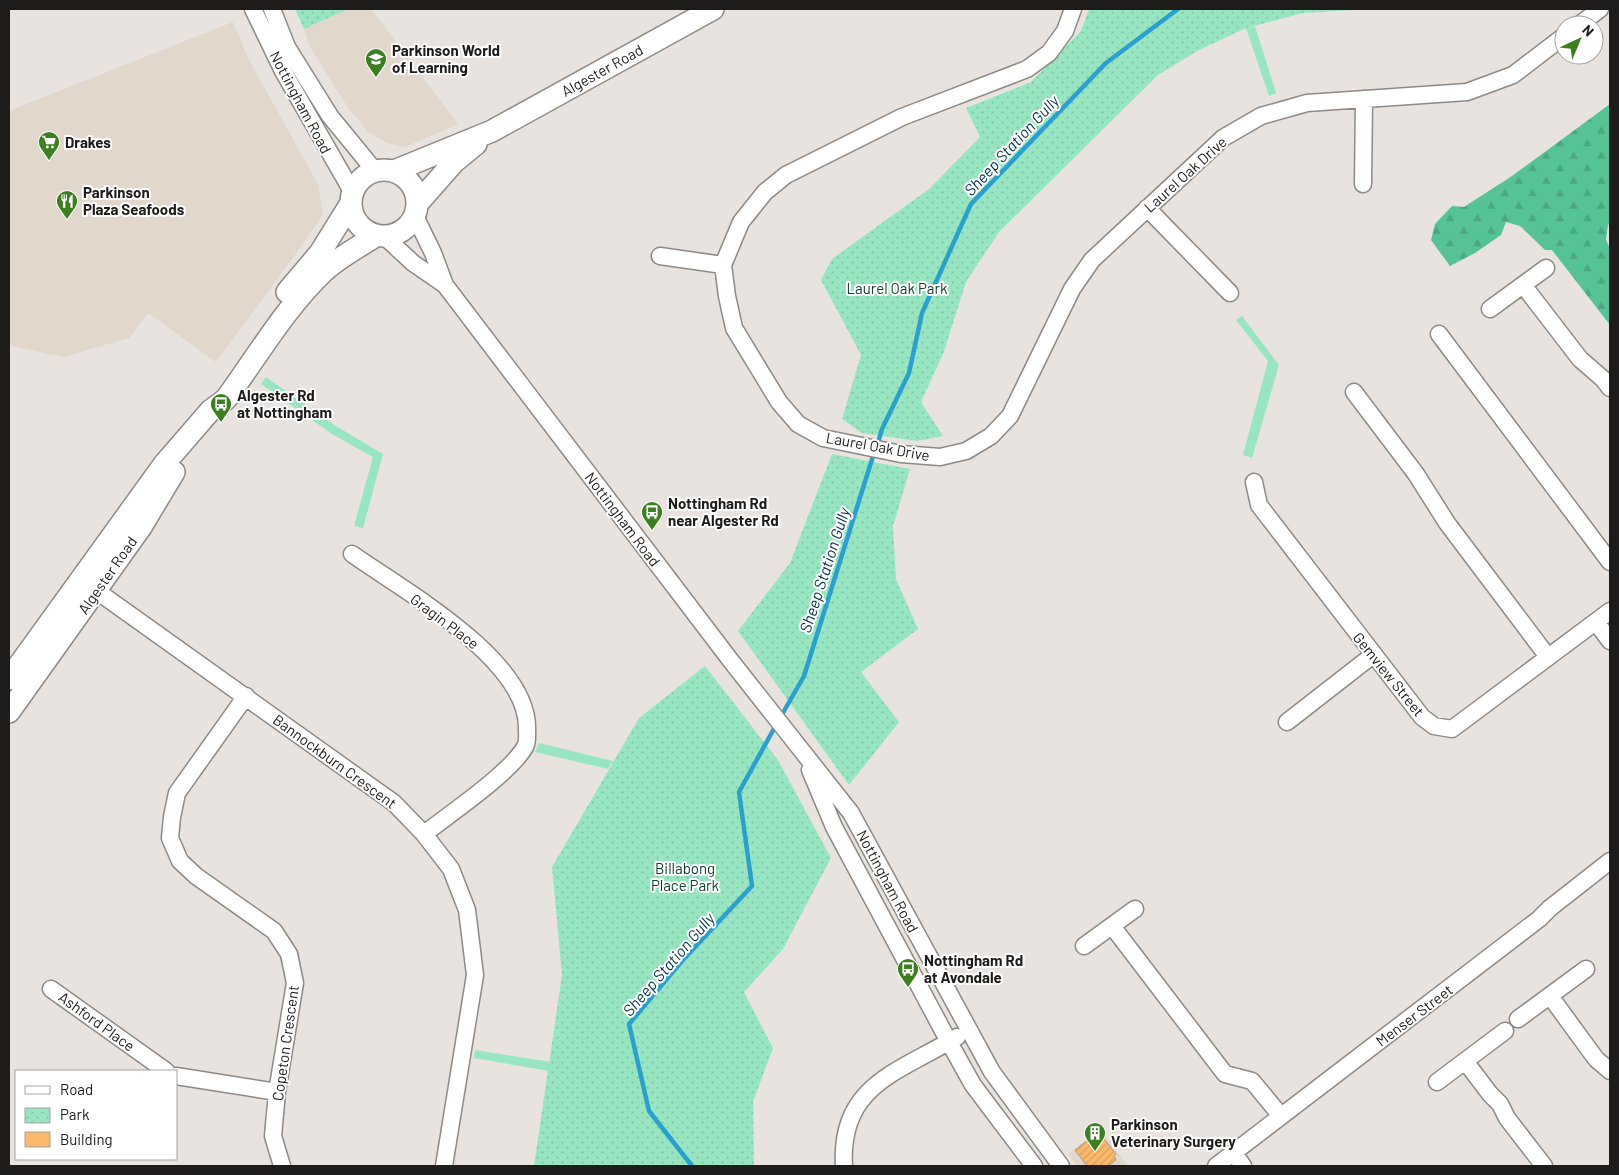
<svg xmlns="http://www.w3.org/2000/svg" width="1619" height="1175" viewBox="0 0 1619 1175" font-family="Barlow,sans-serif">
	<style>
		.built { fill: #e1d7cb }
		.grass { fill: #97e6c1 }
		.forest { fill: url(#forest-firs) }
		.park { fill: url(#park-dots) }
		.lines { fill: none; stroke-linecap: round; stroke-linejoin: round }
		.stream { stroke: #2aa0d0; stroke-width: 4.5 }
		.building { fill: url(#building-hatch); stroke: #a19c97 }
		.minor-casing { stroke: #8d8984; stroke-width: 19 }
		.major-casing { stroke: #8d8984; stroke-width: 24 }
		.minor { stroke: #fff; stroke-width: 16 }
		.major { stroke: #fff; stroke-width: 21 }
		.labels { text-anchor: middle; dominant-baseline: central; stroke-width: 4; stroke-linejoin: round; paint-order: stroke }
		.poi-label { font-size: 15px; font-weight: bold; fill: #1e1c1a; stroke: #fff; text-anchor: start }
		.street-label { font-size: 15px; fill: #1e1c1a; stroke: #fff }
		.park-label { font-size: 15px; fill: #0d3d2b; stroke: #fff }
		.water-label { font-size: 16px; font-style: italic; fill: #003246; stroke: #fff }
	</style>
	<defs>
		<pattern id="forest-firs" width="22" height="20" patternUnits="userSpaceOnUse" patternTransform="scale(1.25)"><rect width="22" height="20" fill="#55c395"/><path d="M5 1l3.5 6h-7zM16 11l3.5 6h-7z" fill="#4aa780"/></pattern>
		<pattern id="park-dots" width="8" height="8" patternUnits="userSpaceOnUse" patternTransform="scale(1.25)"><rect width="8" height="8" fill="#97e6c1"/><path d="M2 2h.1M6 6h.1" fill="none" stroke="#82c5a5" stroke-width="1.8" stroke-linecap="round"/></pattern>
		<pattern id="building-hatch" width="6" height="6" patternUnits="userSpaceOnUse" patternTransform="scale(1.25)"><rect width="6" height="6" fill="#fcb96c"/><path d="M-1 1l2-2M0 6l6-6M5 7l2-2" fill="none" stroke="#d89e5d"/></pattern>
	</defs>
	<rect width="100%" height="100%" fill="#e8e3de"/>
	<path class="built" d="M348,9H371L458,124L405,147L387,143L369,133L349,109L310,47L304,29Z
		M233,22L249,60L318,184L323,215L308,237L216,362L148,313L129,338L63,357L12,346L9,342V111Z
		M1100,1129L1128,1166H1077L1068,1154Z"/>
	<path class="grass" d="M1255,26L1276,93L1269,96L1246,28Z
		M1242,316L1279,365L1252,458L1243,455L1268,361L1236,320Z
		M266,377L336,426L383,454L363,528L354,526L373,457L332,434L261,384Z
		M539,743L613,761L608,769L535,752Z
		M475,1050L551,1062L549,1071L474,1058Z"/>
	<path class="forest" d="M1610,104V223L1608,225L1606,240L1610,248V325L1552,250H1545L1520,226L1506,222L1501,235L1475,253L1450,266L1431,240L1435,224L1452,206L1464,207L1512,176Z"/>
	<path class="park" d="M295,9H348L304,29Z
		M1089,9H1371L1303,13L1246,28L1199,50L1158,75L999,232L966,282L943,354L921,402L943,436L917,441L862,433L842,419L861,355L821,280L832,259L929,189L980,137L966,108L1031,82L1081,31Z
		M832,454L910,469L893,526L896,579L918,629L861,672L899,722L849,785L738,631L790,563Z
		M705,666L778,760L831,858L783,949L744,992L773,1048L753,1102L754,1166H534L562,975L552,867L639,718Z"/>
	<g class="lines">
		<path class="stream" d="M877,446L882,429L909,373L922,313L971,204L1106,63L1178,9
			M780,718L804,676L874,453
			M692,1166L649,1111L629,1024L682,961L752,886L739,792L776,725"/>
	</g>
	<path class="building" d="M1096,1134L1098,1137L1101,1135L1116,1154L1114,1156L1116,1160L1108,1166H1087L1075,1150Z"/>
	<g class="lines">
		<g class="minor-casing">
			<path id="minor" d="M253,9L283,71L353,193
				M272,9L287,47L330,116L375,171
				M1073,9L1065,31L1049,53L1027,69L902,117L786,175L765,192L741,222L723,265L727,296L734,328L779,402L798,424L823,438L901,454L940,457L966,451L991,436L1010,416L1072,289L1092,260L1223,138L1261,116L1307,103L1467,92L1513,75L1564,36
				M1579,25L1600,9
				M1363,184L1364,99
				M1147,208L1230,293
				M415,216L433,253L445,285L731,661L851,813L992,1072L1061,1166
				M384,236L413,263L445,285
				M660,256L723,265
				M1523,285L1580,359L1603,379L1610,388
				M1490,309L1546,268
				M1439,334L1610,562
				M1354,392L1416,474L1447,523L1548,657
				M1254,482L1259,505L1422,717L1434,726L1452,729L1610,611
				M352,554C403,590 529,660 527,729C527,734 528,742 525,747C509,774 451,813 424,834
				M87,584L394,803L424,834L451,869L467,910L475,975L444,1166
				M1596,622L1610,641
				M246,696L177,793L172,817L170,838L180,861L196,876L274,931L289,954L295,983L277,1092L273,1136L282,1166
				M1287,722L1373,655
				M810,770L834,827L949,1042L973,1085L1034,1166
				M1112,926L1225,1074L1252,1081L1281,1116
				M1084,946L1135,909
				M51,989L166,1071
				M1550,996L1596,1059L1610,1071
				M1518,1019L1586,969
				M1465,1061L1490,1094L1500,1104L1507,1118L1544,1166
				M176,1076L277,1092
				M1437,1082L1505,1031
				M1234,1153L1243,1166
				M844,1166C839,1085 899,1072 957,1037
				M1216,1166L1539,919L1550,908L1610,861"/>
		</g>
		<g class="major-casing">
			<path id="major" d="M351 203a33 33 0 1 1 66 0a33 33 0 1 1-66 0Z
				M394,171L492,131L713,9
				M417,204L454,162L476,144
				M287,292L320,253L351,203
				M9,679L165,463L210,411L226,399C256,358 286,307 323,272C339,257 359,247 377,235
				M9,712L141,527L174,472"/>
		</g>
		<use href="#minor" class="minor"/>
		<use href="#major" class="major"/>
	</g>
	<defs>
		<g id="school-pin" transform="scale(1.125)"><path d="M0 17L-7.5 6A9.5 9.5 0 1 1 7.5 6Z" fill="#3c7f21" stroke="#fff"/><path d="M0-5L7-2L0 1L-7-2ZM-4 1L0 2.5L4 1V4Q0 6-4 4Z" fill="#fff"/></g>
		<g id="supermarket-pin" transform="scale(1.125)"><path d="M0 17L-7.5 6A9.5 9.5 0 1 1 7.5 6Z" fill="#3c7f21" stroke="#fff"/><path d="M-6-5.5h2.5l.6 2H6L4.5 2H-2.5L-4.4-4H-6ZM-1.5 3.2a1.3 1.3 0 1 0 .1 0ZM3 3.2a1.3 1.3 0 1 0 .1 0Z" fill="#fff"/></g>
		<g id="restaurant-pin" transform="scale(1.125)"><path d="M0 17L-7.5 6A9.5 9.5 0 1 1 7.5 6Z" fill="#3c7f21" stroke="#fff"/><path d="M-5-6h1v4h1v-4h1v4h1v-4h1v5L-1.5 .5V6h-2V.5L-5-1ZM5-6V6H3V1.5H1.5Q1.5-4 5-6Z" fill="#fff"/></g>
		<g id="bus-pin" transform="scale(1.125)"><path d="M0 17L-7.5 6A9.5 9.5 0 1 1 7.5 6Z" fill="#3c7f21" stroke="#fff"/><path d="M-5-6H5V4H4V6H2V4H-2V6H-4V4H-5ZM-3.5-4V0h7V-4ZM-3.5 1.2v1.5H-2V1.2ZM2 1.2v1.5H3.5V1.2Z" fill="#fff"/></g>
		<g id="building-pin" transform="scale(1.125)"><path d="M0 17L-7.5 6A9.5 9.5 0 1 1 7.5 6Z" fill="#3c7f21" stroke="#fff"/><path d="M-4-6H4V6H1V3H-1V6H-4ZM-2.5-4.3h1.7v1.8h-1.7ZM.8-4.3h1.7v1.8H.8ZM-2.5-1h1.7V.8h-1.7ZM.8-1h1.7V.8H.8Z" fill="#fff"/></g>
	</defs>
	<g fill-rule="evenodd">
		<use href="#school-pin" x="376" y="59"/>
		<use href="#supermarket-pin" x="49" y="142"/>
		<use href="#restaurant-pin" x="67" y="201"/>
		<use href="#bus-pin" x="221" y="404"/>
		<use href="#bus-pin" x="652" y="512"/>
		<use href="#bus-pin" x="908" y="969"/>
		<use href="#building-pin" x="1095" y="1133"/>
	</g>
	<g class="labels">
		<g class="poi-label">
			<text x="392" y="50">Parkinson World<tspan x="392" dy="17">of Learning</tspan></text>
			<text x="65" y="142">Drakes</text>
			<text x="83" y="192">Parkinson<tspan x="83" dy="17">Plaza Seafoods</tspan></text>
			<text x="237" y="395">Algester Rd<tspan x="237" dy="17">at Nottingham</tspan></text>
			<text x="668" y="503">Nottingham Rd<tspan x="668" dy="17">near Algester Rd</tspan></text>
			<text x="924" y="960">Nottingham Rd<tspan x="924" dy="17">at Avondale</tspan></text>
			<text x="1111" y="1124">Parkinson<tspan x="1111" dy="17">Veterinary Surgery</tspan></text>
		</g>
		<g class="street-label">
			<text transform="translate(602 70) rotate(-29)">Algester Road</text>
			<text transform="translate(301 102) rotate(62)">Nottingham Road</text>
			<text transform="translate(1185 174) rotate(-42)">Laurel Oak Drive</text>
			<text transform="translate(878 446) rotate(10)">Laurel Oak Drive</text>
			<text transform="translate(623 519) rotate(53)">Nottingham Road</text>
			<text transform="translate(107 575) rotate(-55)">Algester Road</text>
			<text transform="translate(445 621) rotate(37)">Gragin Place</text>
			<text transform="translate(1389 674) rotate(51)">Gemview Street</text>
			<text transform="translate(335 761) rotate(36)">Bannockburn Crescent</text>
			<text transform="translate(888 881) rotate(62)">Nottingham Road</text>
			<text transform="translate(1414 1015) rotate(-37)">Menser Street</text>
			<text transform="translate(97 1021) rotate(36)">Ashford Place</text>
			<text transform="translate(285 1043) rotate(-82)">Copeton Crescent</text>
		</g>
		<g class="park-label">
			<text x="897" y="288">Laurel Oak Park</text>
			<text x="685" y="868">Billabong<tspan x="685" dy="17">Place Park</tspan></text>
		</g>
		<g class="water-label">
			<text transform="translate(1011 145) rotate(-47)">Sheep Station Gully</text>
			<text transform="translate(824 570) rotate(-72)">Sheep Station Gully</text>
			<text transform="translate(668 964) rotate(-49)">Sheep Station Gully</text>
		</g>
	</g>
	<rect width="1619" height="1175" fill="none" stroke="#1e1c1a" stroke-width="20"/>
	<rect x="15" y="1070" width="162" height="90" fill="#ffffff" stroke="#a5a4a3"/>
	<rect x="25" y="1086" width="25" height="8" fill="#ffffff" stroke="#a5a4a3"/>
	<text x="60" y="1095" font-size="15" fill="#1e1c1a">Road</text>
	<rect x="25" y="1108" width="25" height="15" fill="url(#park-dots)" stroke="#a5a4a3"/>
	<text x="60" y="1120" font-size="15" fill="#1e1c1a">Park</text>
	<rect x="25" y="1132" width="25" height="15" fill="#fcb96c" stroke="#a5a4a3"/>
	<text x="60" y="1145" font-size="15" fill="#1e1c1a">Building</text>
	<g transform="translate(1579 40) rotate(44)"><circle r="24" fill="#ffffff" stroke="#a5a4a3"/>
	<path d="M0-4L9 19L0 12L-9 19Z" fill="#3c7f21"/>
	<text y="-8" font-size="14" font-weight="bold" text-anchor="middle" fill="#1e1c1a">N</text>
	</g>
</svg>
